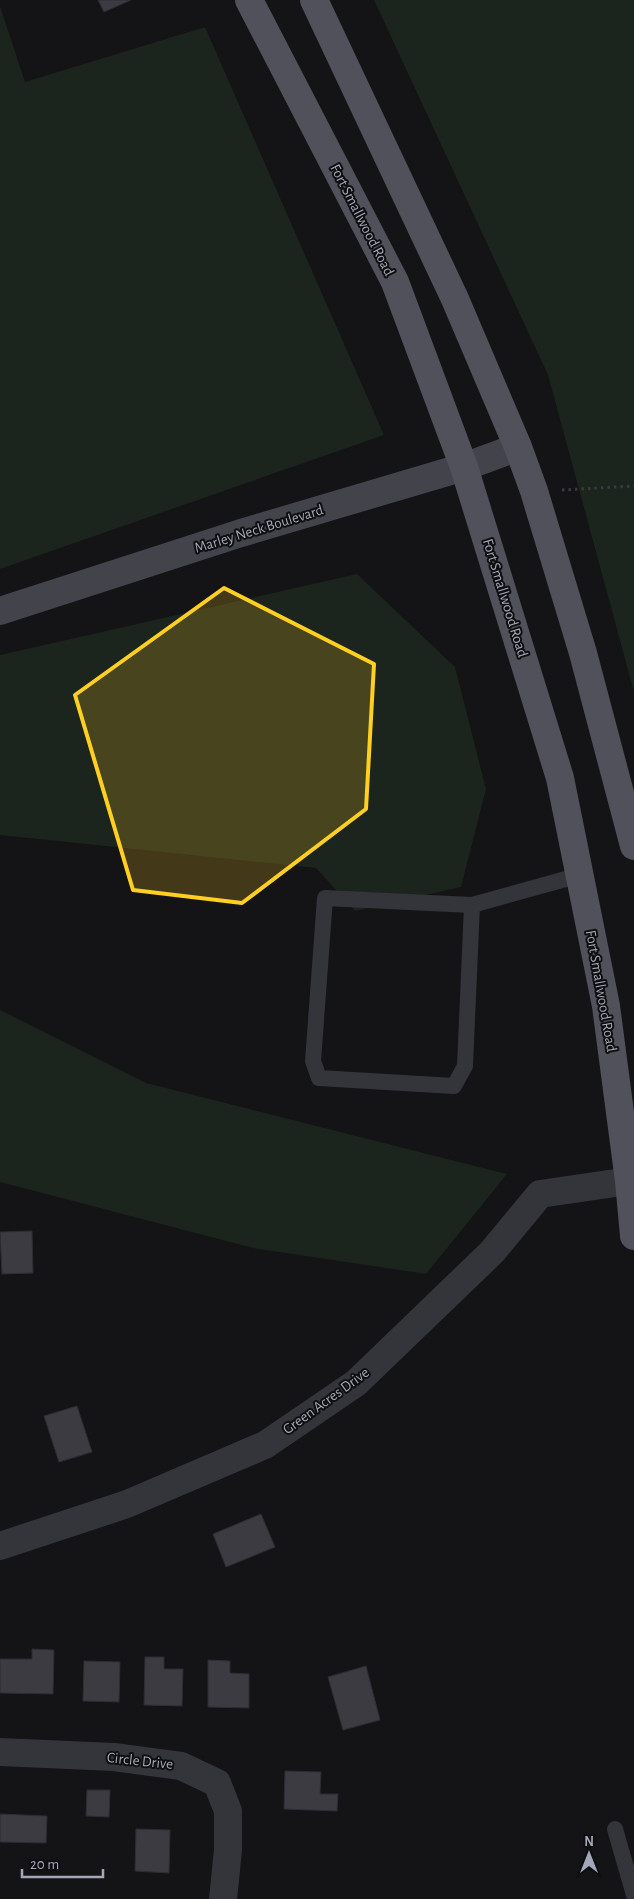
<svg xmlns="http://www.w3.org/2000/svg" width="634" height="1899" viewBox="0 0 634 1899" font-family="'Alegreya Sans',sans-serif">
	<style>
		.green { fill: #1b241d }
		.building { fill: #3b3b41; stroke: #2e2d32 }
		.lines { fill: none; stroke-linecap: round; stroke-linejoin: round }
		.path { stroke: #3a3b42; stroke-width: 3; stroke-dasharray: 2.5 4; stroke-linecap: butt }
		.lane { stroke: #34343b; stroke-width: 16 }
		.street { stroke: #34343b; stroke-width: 28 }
		.secondary { stroke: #42434b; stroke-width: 28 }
		.primary { stroke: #50515a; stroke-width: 28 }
		.marked { fill: #ffcf22; fill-opacity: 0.2; stroke: #ffcf22; stroke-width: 4; stroke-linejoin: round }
		.labels { text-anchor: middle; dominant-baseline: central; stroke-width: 4; stroke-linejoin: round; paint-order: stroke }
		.street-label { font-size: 15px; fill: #a4a7b7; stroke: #0f0e10 }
	</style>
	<rect width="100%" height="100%" fill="#141315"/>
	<path class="green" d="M374,0H634V692L548,375Z
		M0,6L25,82L205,27L384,435L0,569Z
		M357,574L455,667L486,789L461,887L355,911L316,868L0,835V655Z
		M0,1010L146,1083L507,1174L426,1274L253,1248L0,1182Z"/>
	<path class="building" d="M98,0H131L104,12Z
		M32,1231L33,1273L2,1274L0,1232Z
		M77,1406L92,1452L59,1462L44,1416Z
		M261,1514L275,1547L226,1567L213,1534Z
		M32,1649L54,1650L53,1694L0,1693V1659H32Z
		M145,1657H164V1669H183L182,1706L144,1705Z
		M208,1660L230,1661V1673L249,1674V1708L208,1707Z
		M84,1661L120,1662L119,1702L83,1701Z
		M366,1666L380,1720L343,1730L328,1677Z
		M285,1771L321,1772L320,1794H338L337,1811L284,1809Z
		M87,1790H110L109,1817L86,1816Z
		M0,1814L47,1816L46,1843L0,1842Z
		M136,1829L170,1830L169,1873L135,1871Z"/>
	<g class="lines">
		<path class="path" d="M562,490L634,486"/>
		<path class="lane" d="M472,905L465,1066L454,1086L319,1078L313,1061L325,898L472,905L580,875
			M615,1829L634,1895"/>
		<path class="street" d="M0,1546L127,1504L265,1445L356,1383L492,1252L540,1194L629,1181
			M0,1752L114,1757L181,1766L217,1783L228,1811V1850L223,1899"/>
		<path class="secondary" d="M0,611L241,533L464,467L518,447"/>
		<path class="primary" d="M249,0L395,282L464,467L560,778L606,1006L629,1181L634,1236
			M314,0L455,299L518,447L534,491L583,653L634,846"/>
	</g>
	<path class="marked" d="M224,588L374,664L366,809L242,903L133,890L75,695Z"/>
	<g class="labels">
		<g class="street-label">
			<text transform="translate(362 220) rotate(63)">Fort Smallwood Road</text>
			<text transform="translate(259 529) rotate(-17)">Marley Neck Boulevard</text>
			<text transform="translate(505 598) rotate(73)">Fort Smallwood Road</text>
			<text transform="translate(601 991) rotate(80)">Fort Smallwood Road</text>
			<text transform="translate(326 1401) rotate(-36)">Green Acres Drive</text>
			<text transform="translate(140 1761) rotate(6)">Circle Drive</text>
		</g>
	</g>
	<g transform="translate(589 1854)" stroke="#0f0e10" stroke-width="4" paint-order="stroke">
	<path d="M0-4L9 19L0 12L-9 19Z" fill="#a4a7b7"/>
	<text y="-8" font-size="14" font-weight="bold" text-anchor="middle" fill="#a4a7b7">N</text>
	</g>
	<path d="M22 1869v8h81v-8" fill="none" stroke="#a4a7b7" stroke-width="2.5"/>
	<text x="30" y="1869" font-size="15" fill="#a4a7b7" stroke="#0f0e10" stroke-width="4" paint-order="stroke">20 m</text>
</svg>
